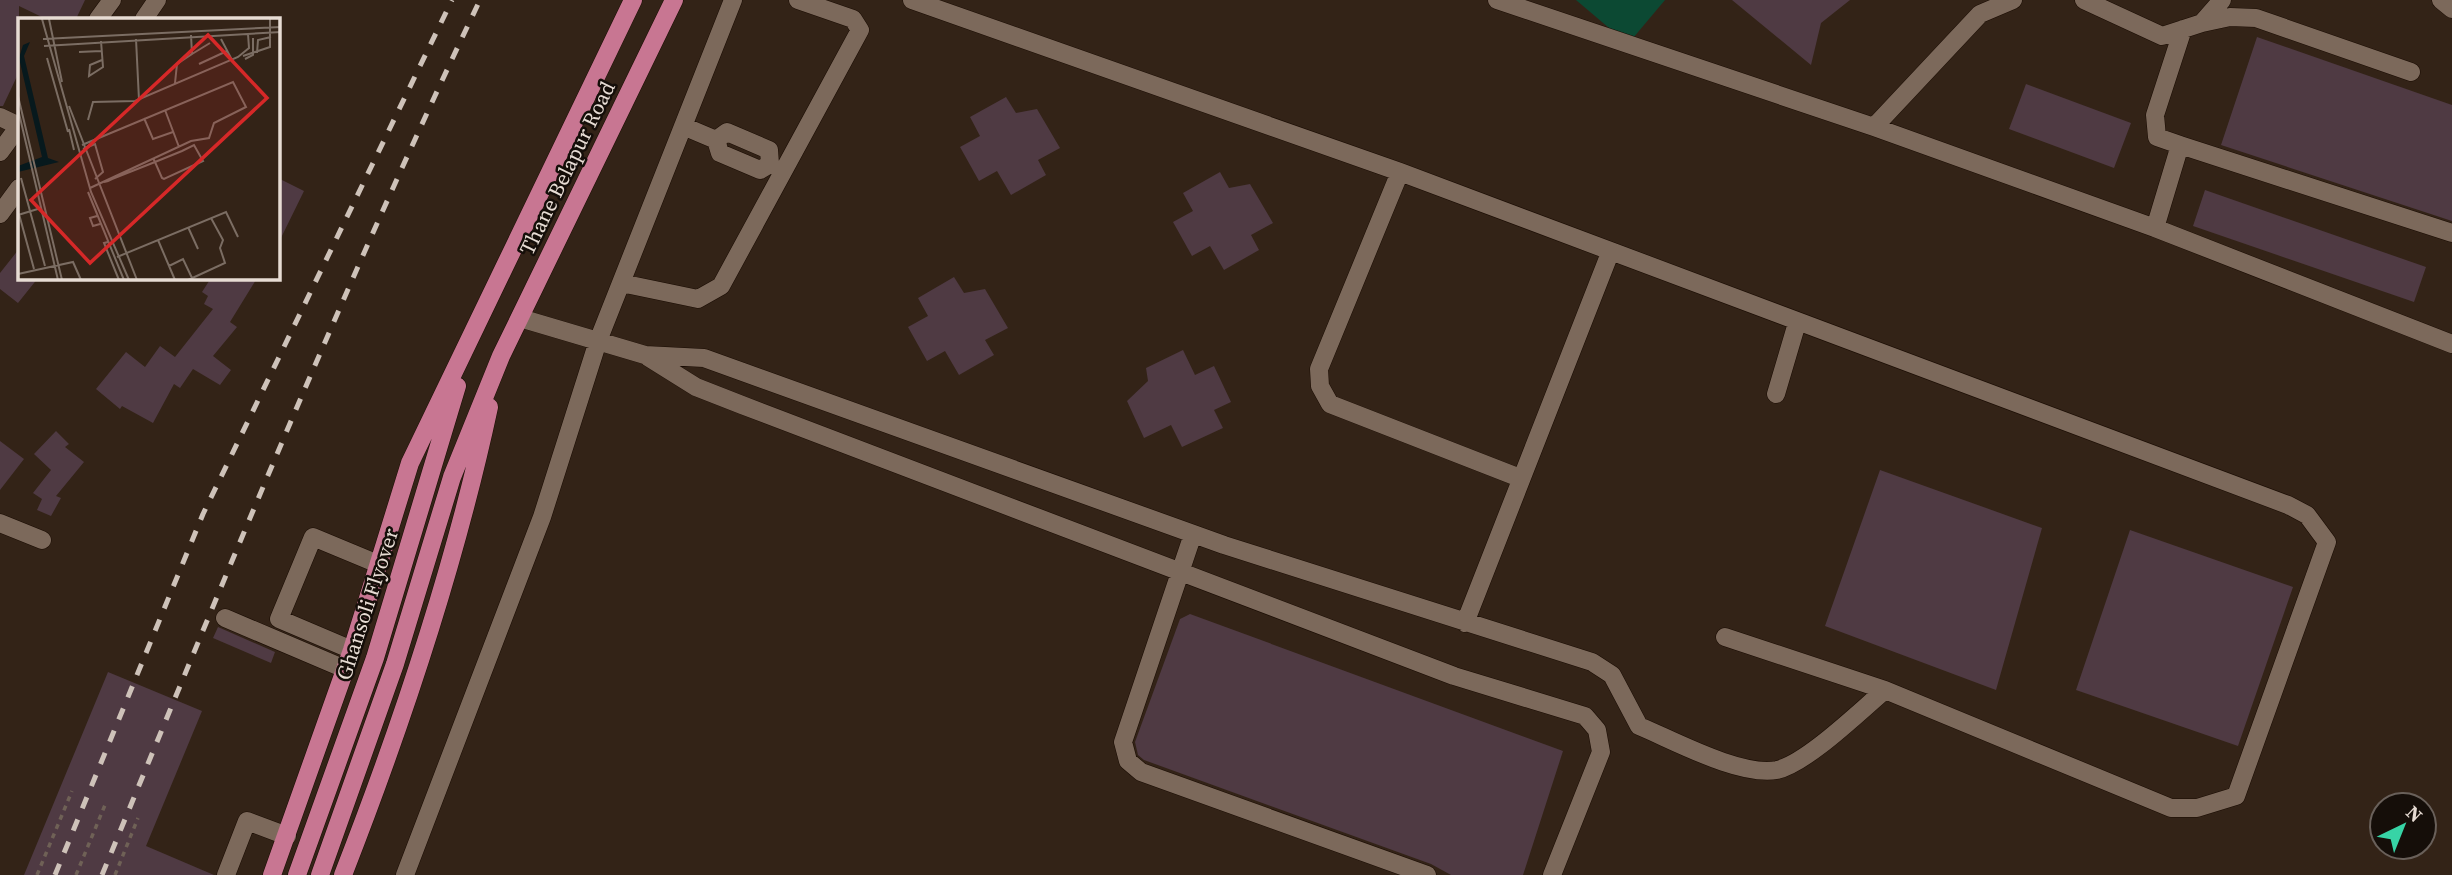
<svg xmlns="http://www.w3.org/2000/svg" width="2452" height="875" viewBox="0 0 2452 875" font-family="'Source Serif 4',serif">
	<style>
		.green { fill: #0c4933 }
		.building { fill: #4f3a43 }
		.lines { fill: none; stroke-linecap: round; stroke-linejoin: round }
		.minor-casing { stroke: #1a0c03; stroke-width: 19 }
		.major-casing { stroke: #1a0c03; stroke-width: 19 }
		.path { stroke: #6f6156; stroke-width: 3.5; stroke-dasharray: 5 5; stroke-linecap: butt }
		.minor { stroke: #7c695b; stroke-width: 18 }
		.major { stroke: #c87692; stroke-width: 18 }
		.rail { stroke: #cec2b9; stroke-width: 5; stroke-dasharray: 12 12; stroke-linecap: butt }
		.labels { text-anchor: middle; dominant-baseline: central; stroke-width: 5; stroke-linejoin: round; paint-order: stroke }
		.street-label { font-size: 21px; fill: #e7dcd4; stroke: #150e09 }
		.inset-road { fill: none; stroke: #7b6d63; stroke-width: 2 }
		.view { fill: #d62828; fill-opacity: 0.15; stroke: #d62828; stroke-width: 3.5 }
		.inset-edge { fill: none; stroke: #e7dcd4; stroke-width: 3.5 }
	</style>
	<rect width="100%" height="100%" fill="#332317"/>
	<path class="green" d="M1576,0H1665L1628,44Z"/>
	<path class="building" d="M0,0H85L76,19H46L19,6V72L3,106H0Z
		M1732,0H1850L1821,23L1811,65Z
		M2257,37L2452,105V221L2221,145Z
		M2026,84L2131,123L2114,168L2009,129Z
		M1006,97L1016,113L1037,109L1060,148L1038,160L1046,175L1011,195L997,171L979,181L960,147L980,136L970,117Z
		M1220,172L1229,188L1250,184L1273,223L1251,235L1259,250L1224,270L1210,246L1192,256L1173,222L1193,211L1183,193Z
		M278,178L304,191L278,244Z
		M2205,190L2426,267L2414,302L2193,226Z
		M19,249V278H38L18,303L0,289V273Z
		M954,277L964,293L985,289L1008,328L985,340L994,355L959,375L945,351L927,361L908,327L928,316L918,298Z
		M211,278H257L230,322L237,327L213,356L231,370L220,385L193,369L180,388L174,384L153,423L122,406L120,409L96,389L126,352L145,367L160,346L175,357L213,309L204,304L208,296L202,292Z
		M1183,350L1195,375L1214,366L1231,402L1214,410L1223,428L1182,447L1171,425L1144,438L1127,401L1148,381L1146,368Z
		M56,431L69,444L65,447L84,462L56,496L61,498L51,516L37,510L42,499L33,493L51,470L34,454Z
		M0,441L24,459L0,490Z
		M1880,470L2042,528L1996,690L1825,626Z
		M2130,530L2293,587L2238,746L2076,690Z
		M1190,614L1563,751L1523,875H1451L1431,864L1144,760L1138,755L1135,742L1180,619Z
		M218,627L275,652L271,663L213,638Z
		M108,672L202,711L146,846L214,875H24Z"/>
	<g class="lines">
		<g class="minor-casing">
			<path id="minor" d="M1497,0L1874,127L2155,228L2452,344
				M2084,0L2162,36L2202,23L2222,0
				M2441,0L2452,9
				M98,19L112,0
				M144,19L157,0
				M2202,23L2230,17L2256,18L2411,72
				M0,117L19,126
				M683,126L716,140
				M1874,127L1980,14L2013,0
				M716,140L727,132L769,150L770,164
				M716,140L720,153L760,170L770,164
				M2180,145L2452,233
				M0,152L19,126
				M1400,172L1319,369L1320,386L1330,404L1520,478
				M0,214L19,188
				M2155,228L2180,145L2157,137L2155,115L2183,29
				M621,283L698,299L721,286L860,30L853,19L798,0
				M520,318L645,355L704,358L1224,545L1592,662L1612,675L1639,726C1673,740 1740,777 1777,770C1807,763 1860,711 1885,690L2171,808H2197L2236,796L2327,542L2307,515L2288,505L1400,172L912,0
				M648,357L696,387L742,405L1454,676L1585,716L1597,730L1601,752L1552,875
				M1776,394L1797,323
				M0,523L42,540
				M1193,534L1123,742L1128,761L1141,772L1427,875
				M225,618L345,669
				M1465,623L1610,253
				M1725,637L1885,690
				M352,650L279,619L313,537L378,564
				M226,875L247,821L287,836
				M405,875L542,517L598,341L733,0"/>
		</g>
		<g class="major-casing">
			<path id="major" d="M272,875L352,650L410,463L633,0
				M297,875L375,658L457,386
				M320,875L395,664L452,477L501,356L674,0
				M343,875C402,724 455,566 489,407"/>
		</g>
		<path class="path" d="M37,875L72,791
			M76,875L105,805
			M115,875L138,818"/>
		<use href="#minor" class="minor"/>
		<use href="#major" class="major"/>
		<path class="rail" d="M55,875L203,514L452,0
			M102,875C223,582 343,287 480,0"/>
	</g>
	<g class="labels">
		<g class="street-label">
			<text transform="translate(567 168) rotate(-64)">Thane Belapur Road</text>
			<text transform="translate(367 604) rotate(-72)">Ghansoli Flyover</text>
		</g>
	</g>
	<g transform="translate(18 18)">
		<rect width="262" height="262" fill="#332317"/>
		<path d="M12,24L6,38L30,140L41,144L0,154V148L24,139L1,40L5,27Z" fill="#07191d"/>
		<path class="inset-road" d="M24,1L73,174L111,262M31,1L44,64M25,21L263,9M118,21L121,82M203,21L214,42M83,23L85,49L71,58L72,47L84,42M26,28L263,14M61,34L83,33M239,35L240,22L253,19M174,36L192,25M225,38L252,29V1M29,40L50,114M227,41L235,37V20M181,46L209,33M157,65L159,46L174,36L173,17M0,78L44,262M51,88L119,262M0,91L40,262M147,92L161,129M126,100L135,121L155,114M70,102L75,84L117,83L220,39L231,30L230,16M51,111L56,132M64,127L215,64L228,89L196,105L191,120L173,123L72,170M65,131L77,126L85,154L77,161M3,160L27,248M86,164L90,163L94,161L137,144L164,133L176,127L185,143L146,161L144,160L137,144L135,140M70,174L106,262M1,196L16,251M0,197L23,190M79,198L72,200L75,208L82,206M170,209L180,231M140,222L157,262M90,224L86,225L101,262M99,239L208,194L220,219M151,248L165,241L174,260M0,256L55,244L63,262M170,262L207,245L202,230L205,222L193,200"/>
		<path class="view" d="M190,17L249,80L72,245L13,182Z"/>
		<rect width="262" height="262" class="inset-edge"/>
	</g>
	<g transform="translate(2403 826) rotate(43)"><circle r="33" fill="#150e09" stroke="#69605a" stroke-width="2"/>
	<path d="M0-5L12 26L0 18L-12 26Z" fill="#37d4a6"/>
	<text y="-10" font-size="19" font-weight="bold" text-anchor="middle" fill="#e7dcd4">N</text>
	</g>
</svg>
